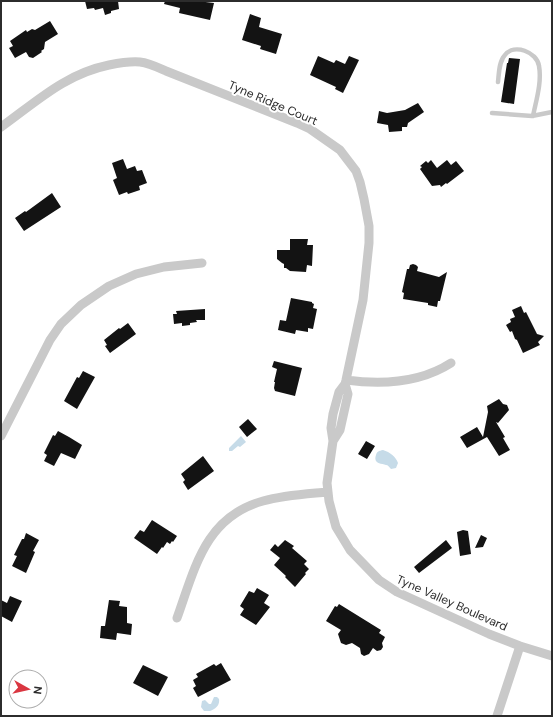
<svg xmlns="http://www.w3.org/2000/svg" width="553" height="717" viewBox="0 0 553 717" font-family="'DM Sans',sans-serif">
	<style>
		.water { fill: #c6dbe8 }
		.building { fill: #131313 }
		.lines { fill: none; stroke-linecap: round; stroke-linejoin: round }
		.service { stroke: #c9c9c9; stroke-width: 4.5 }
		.minor { stroke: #c9c9c9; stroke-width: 9 }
		.labels { text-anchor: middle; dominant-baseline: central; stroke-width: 4; stroke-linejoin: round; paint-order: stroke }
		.street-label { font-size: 12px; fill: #2c2c2c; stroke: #fff }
	</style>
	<rect width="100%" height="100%" fill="#fff"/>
	<path class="water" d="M241,436L246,442L240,447L238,446L232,451H229V448Z
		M383,450C390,452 396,457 398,463L396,468L391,469C389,467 388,465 386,465C381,463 373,464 376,455C377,451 379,451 383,450Z
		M214,697H217L219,699C220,705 216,709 210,711H204L201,707L202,701L205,700L209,704H211Z"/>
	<path class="building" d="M85,1H118L119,9L111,11V13L105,15L103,8L95,10L94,8L87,9Z
		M165,1H197L214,3L210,20L179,13L180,8L164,4Z
		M250,14L261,18L259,27L282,34L276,54L260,49L261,46L242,40Z
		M50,21L58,34L45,42L44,49L41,51L42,52L33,58L29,57L26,52L15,58L9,48L13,46L10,41L26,30L27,32L32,29L35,30Z
		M318,56L334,63L336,60L345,64L349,56L359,60L343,93L335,89L336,87L310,75Z
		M509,58L520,59L514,104L501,102L507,63H508Z
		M418,103L424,112L408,123L407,127H402V131L389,132L388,125L377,123L379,111L387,113L405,110Z
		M123,159L127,169L135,166L137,171L142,170L147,183L139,186L140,190L128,194L127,192L119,195L113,180L117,178L112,163Z
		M431,160L437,168L447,160L451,165L456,161L464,171L447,184L446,183L441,187L440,185L432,186L420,169L422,167L420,166L426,161L428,163Z
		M52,193L61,207L24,231L15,218L25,211L26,212Z
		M290,239H308L307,245H313L312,266L307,265L306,272L290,271L286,268H284V264L282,263L277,259V250H290Z
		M413,264L416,265L418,267L417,271L439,277L447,272L440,301H438L437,307L428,305V303L403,299L404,293L402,292L407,269H409L410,265Z
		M291,298L312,302V303L314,304L313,308L317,309L313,329L308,328V332L296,330L295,334L278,330L280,320L286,321Z
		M521,306L524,313L526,312L537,334L544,336L538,342L540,345L523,353L517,340L515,339L512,331L510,332L506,325L511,322L510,319L515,317L512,310Z
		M205,309V320H196L197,322L190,323V325L182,326V323L174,324L173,314H177L176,311Z
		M128,323L136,334L110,353L105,346L107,345L104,340L119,328L120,329Z
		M274,361L302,368L295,396L275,391L274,388L275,382H274L277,369L272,367Z
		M83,371L95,377L77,409L64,401L77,377L79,378Z
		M499,399L503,404L507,405L509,410L498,423L496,422L505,437L503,438L510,450L499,456L487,437L467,448L460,437L477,427L483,437L488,412L487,406Z
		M248,419L257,429L247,437L239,427Z
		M58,431L69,437L82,445L75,459L61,453L54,466L44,461L47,455L44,453L53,435L55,436Z
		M366,441L375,446L367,459L358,454Z
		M203,456L214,471L188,490L183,482L185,480L181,474Z
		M152,520L177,536L173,542L172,541L170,544L167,542L163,548L162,547L157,554L134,538L140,530L144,532Z
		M463,530L468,531L471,554L460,556L457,532Z
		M26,533L39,540L33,551L35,552L26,573L12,566L17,556L14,555L22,539H24Z
		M481,535L487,538L483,547L475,548Z
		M285,540L294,546L292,548L307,561L304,564L309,569L305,573L306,574L295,587L285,577L286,576L274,565L280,558L270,550L275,544L278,547Z
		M446,540L452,548L419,573L414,567Z
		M257,588L269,595L264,603L270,607L256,625L240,615L244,609L240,606L249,591L254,593Z
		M10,596L22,601L12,622L1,616V600L7,603Z
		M109,600L120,601L119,606L127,607V623L132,624L131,635L117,633L116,640L100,638L101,626H105Z
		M339,604L381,630L379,633L385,637L382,643L383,647L381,650L377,651L373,648L369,654L364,656L361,654L360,648L352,643L346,645L341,643L338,634L341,630L326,621L335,606L337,607Z
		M221,663L231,680L198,697L193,688L196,686L193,680L198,677L196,674L214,664L216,666Z
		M143,665L168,677L158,696L133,683Z"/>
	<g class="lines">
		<path class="service" d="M498,82C499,73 499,61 505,55C514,43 537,52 539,66C542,82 536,101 533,116
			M492,113L532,116L552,112"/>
		<path class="minor" d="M1,127C36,102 65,74 109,65C119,63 129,61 140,62C149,63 157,67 166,71L297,123L310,129L340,150L356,171L360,182L364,199L369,226V243L363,300L346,380L345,384L339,392L333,414L331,428L333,441L327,483L329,501L336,527L350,550L379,580L397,592L489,634L520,646L552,656
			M346,380C383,385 420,383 451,363
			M1,436L50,340L61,324L81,305L109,286L136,274L164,267L202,263
			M333,441L340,430L348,394L345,384
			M177,618C195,568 205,517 263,501C284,495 306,494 327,492
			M497,716L520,646"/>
	</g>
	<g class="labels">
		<g class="street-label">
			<text transform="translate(273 103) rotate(23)">Tyne Ridge Court</text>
			<text transform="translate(452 603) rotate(24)">Tyne Valley Boulevard</text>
		</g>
	</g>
	<rect width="553" height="717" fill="none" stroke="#2c2c2c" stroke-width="4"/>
	<g transform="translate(28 689) rotate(98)"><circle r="19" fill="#ffffff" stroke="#ababab"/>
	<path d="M0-3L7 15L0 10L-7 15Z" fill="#da3641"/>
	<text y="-6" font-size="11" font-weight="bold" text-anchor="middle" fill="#2c2c2c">N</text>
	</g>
</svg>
